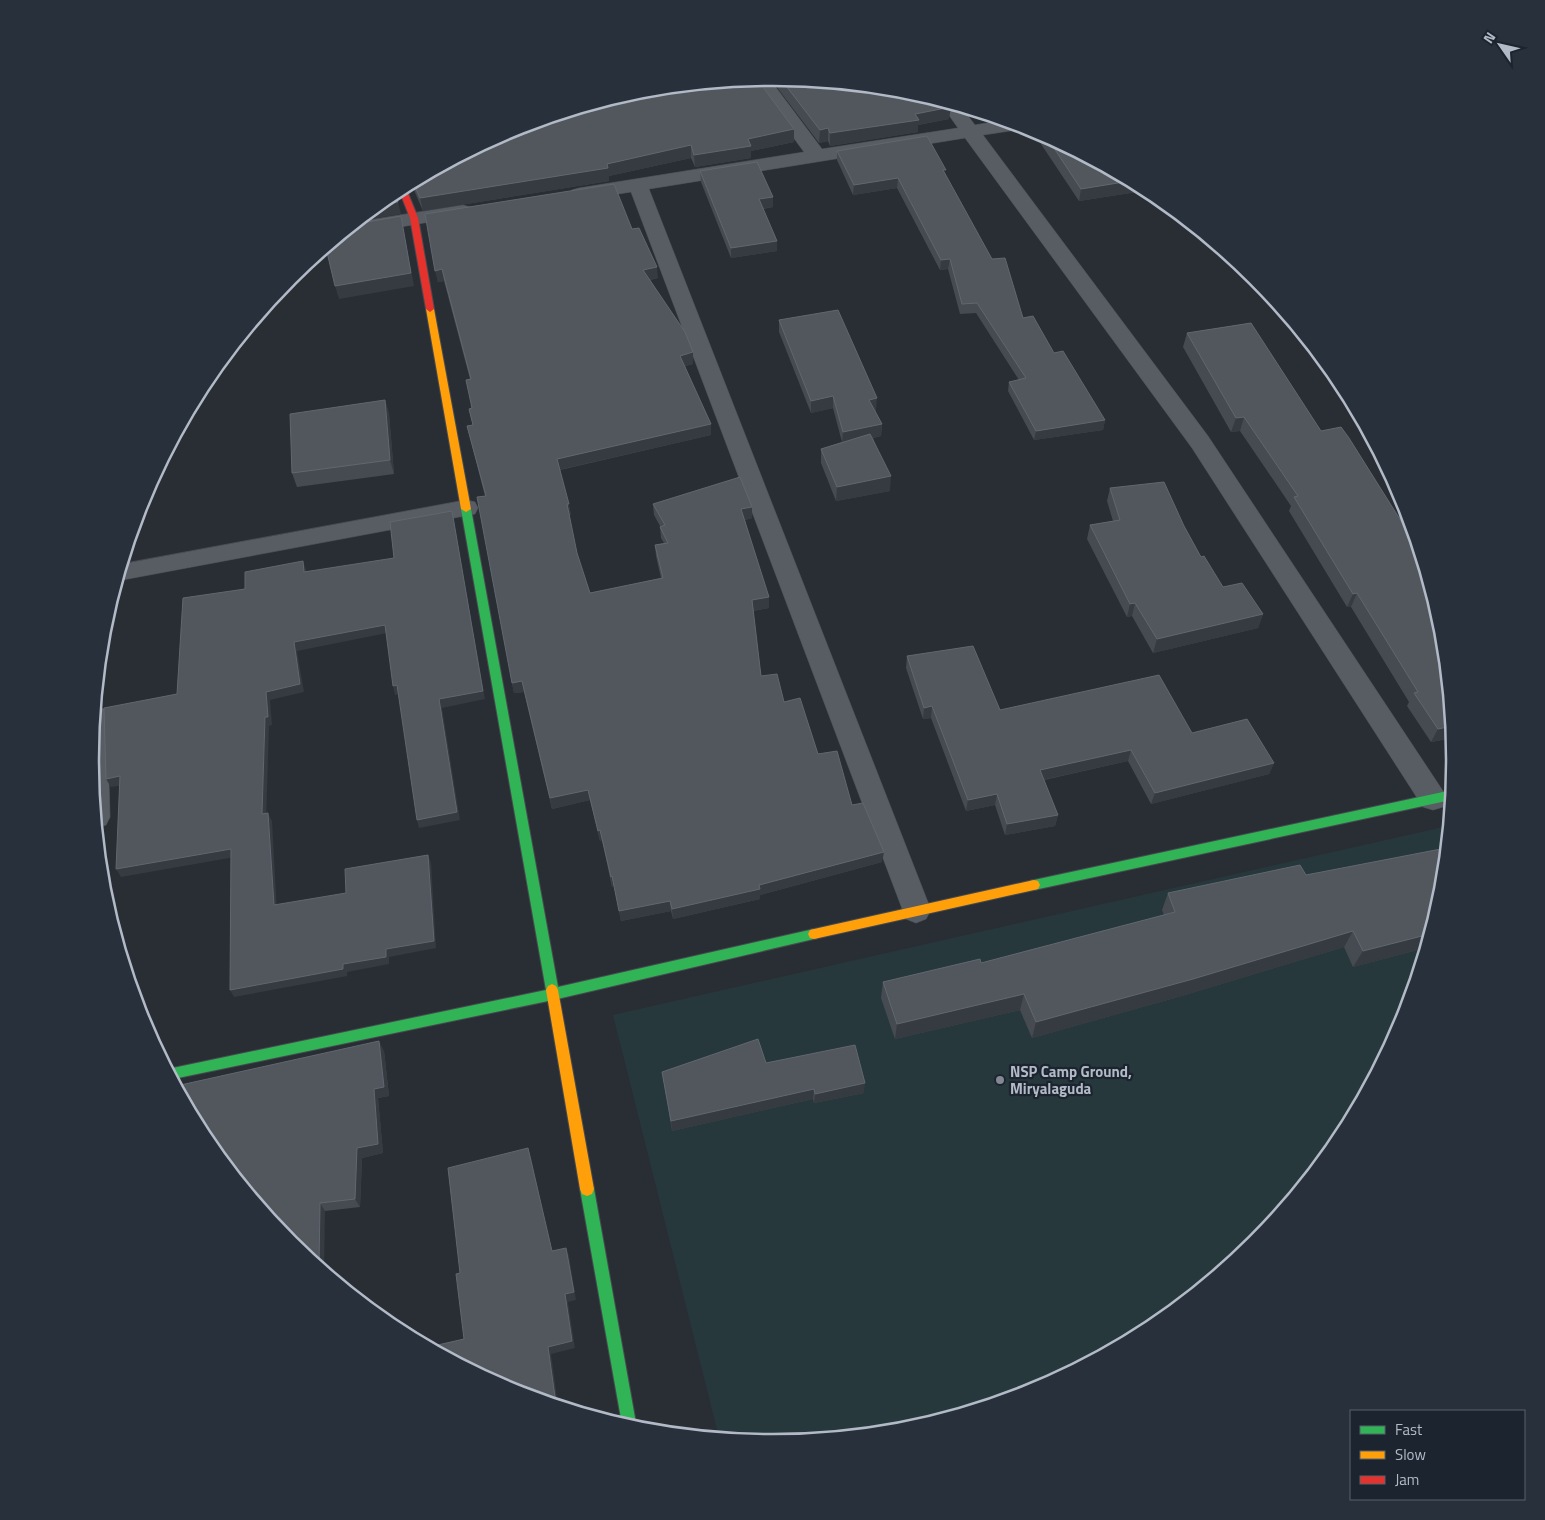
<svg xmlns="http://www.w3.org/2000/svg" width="1545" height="1520" viewBox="0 0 1545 1520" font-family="'Titillium Web',sans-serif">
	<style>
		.green { fill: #26383b }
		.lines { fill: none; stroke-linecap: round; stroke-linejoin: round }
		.street-casing { stroke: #474a50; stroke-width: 1 }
		.fast-casing { stroke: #474a50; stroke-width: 2 }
		.slow-casing { stroke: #474a50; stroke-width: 2 }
		.jam-casing { stroke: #474a50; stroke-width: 2 }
		.street { fill: #585c63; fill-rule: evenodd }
		.fast { fill: #30b455; fill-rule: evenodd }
		.slow { fill: #ff9f0a; fill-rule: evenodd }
		.jam { fill: #e5322d; fill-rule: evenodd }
		.wall { fill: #464b52 }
		.shaded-wall { fill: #363b41 }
		.building { fill: #52575e; stroke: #61676f }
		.poi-dot { fill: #828994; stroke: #1c2430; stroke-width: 2 }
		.labels { text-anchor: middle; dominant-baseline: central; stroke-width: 4.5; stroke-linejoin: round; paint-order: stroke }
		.poi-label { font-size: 15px; font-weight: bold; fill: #b2bac7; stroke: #1c2430; text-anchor: start }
		.rim { fill: none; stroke: #b2bac7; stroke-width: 2.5 }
	</style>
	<rect width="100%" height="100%" fill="#292e35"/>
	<path class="green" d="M1448,826L1442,893L1403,1021L1340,1139L1255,1243L1151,1328L1033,1391L905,1429L772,1442L719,1437L613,1015Z"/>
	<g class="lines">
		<g class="street-casing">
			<path id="street" d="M769,78L822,149L958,128L941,104L942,102L962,108L975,125L1004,120L1024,126L1016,130L983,135L1208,436L1443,791L1447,799L1443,807L1433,810L1423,807L1192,448L965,138L649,189L931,910L926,919L916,923L906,919L631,192L579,200L572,198L569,194L572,190L579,188L804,152L751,80Z
				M463,205L470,207L473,211L470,215L348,236L342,235L357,222Z
				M466,500L475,502L478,508L475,514L117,581L122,564Z
				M95,706L104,709L107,716L110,817L106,825L97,828L90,760Z"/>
		</g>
		<g class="fast-casing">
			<path id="fast" d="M466,506L471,509L558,987L814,929L818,930L820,934L818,938L553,1000L173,1079L168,1069L546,990L461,509Z
				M1452,790L1451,800L1034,890L1030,889L1028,885L1030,881L1034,880Z
				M587,1182L592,1184L594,1189L637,1429L622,1424L580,1189L582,1184Z"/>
		</g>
		<g class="slow-casing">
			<path id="slow" d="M430,306L434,309L471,509L466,512L461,509L426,309Z
				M1034,880L1038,881L1040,885L1038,889L1034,890L814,939L810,938L808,934L810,930L814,929Z
				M552,984L556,986L558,990L594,1189L592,1194L587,1196L582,1194L580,1189L546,990L548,986Z"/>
		</g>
		<g class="jam-casing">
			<path id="jam" d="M405,186L418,218L434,309L430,312L426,309L410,218L399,190Z"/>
		</g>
		<use href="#street" class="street"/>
		<use href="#fast" class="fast"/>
		<use href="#slow" class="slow"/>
		<use href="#jam" class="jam"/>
	</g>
	<path class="wall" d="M770,78L906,91L949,119L918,125V132L830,146L828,141L819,143Z
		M964,108L979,113L970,115Z
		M512,129L794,142L751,151V158L695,167L691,158L609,176V181L423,211L411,183Z
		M1031,129L1139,186L1137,192L1079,201Z
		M837,151L945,175L1023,318L1054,353L1105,420L1103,430L1034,440L1008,391L1009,382L1019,380L976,313L960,314L948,269L940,270L897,188L853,195L837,160Z
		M700,171L773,207L763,209L777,251L731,258L701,182Z
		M425,214L632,229L658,278L650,280L693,352V364L685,366L711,435L560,470L571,515H569L577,553L590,593L661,578L656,556L655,545L664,543L661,538L660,526L654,515L653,504L752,507V518L745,520L769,608L753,611L761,676L784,702L852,805L882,862L760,895V899L673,919L671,911L621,921L614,886L612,887L602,840L600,841L590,800L552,809L524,692L514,693L512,683L485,496L467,426L473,425L469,409L472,408L466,380L470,379L444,281L438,282Z
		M779,320L876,410L875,411L882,424L881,436L873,438L890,491L836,501L821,463V449L842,442L833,408L811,413L779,332Z
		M1251,323L1453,738L1431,742L1407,706L1409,702L1351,607H1347L1289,511L1291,506L1240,431L1231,432L1183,347L1187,333Z
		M385,400L389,414L394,474L297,487L292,473Z
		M1110,488L1184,526L1201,557L1223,587L1263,614L1258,628L1153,653L1132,616L1127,617L1087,539L1090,525L1113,521L1107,501Z
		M907,656L1000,710L1192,733L1274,763L1269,774L1151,804L1128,761L1044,780L1058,815L1055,826L1005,835L995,805L966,811L931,718L923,719L906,668Z
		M1306,875L1442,893L1425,948L1353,967L1344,947L1185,995L1032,1038L1020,1010L895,1039L881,998L883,982L981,963L1164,915L1162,910L1168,893Z
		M384,1051L389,1096L378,1098L383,1153L362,1158L360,1207L325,1211L290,1242Z
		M766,1063L864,1093L814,1103L813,1099L672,1131L662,1072Z"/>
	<path class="shaded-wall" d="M951,107L949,119L918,125V132L830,146V133Z
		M970,110L979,113L970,115Z
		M828,128V141L819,143L820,130Z
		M794,129V142L751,151V158L695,167L694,155L748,139Z
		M691,145V158L609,176V181L423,211L420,198L607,164Z
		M898,178L897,188L853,195L854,185Z
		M1130,181L1139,186L1137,192L1079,201L1081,189Z
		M773,197V207L759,209V199Z
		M398,202L401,214L359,221L379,205Z
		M401,216L414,286L339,299L335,286Z
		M777,241V251L731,258V248Z
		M950,259L948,269L940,270L941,260Z
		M657,267L658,278L643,281V270Z
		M442,269L444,281L438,282L435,271Z
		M693,352V364L681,367L680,356Z
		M833,396V408L811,413V401Z
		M877,398L876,410L869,412V400Z
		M385,400L389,414L394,474L390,460Z
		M1244,417L1240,431L1231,432L1236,418Z
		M1105,420L1103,430L1034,440L1036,431Z
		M711,424V435L558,470L557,459Z
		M882,424L881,436L842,444L843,432Z
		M891,476L890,491L836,501L837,487Z
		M567,504H569L571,515H568Z
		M752,507V518L742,521L741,509Z
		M452,511L485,699L442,708L460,820L419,828L417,820L439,699Z
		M303,561L306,570L307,581L304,572Z
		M1357,593L1351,607H1347L1353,594Z
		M769,597V608L752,611V600Z
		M1135,603L1132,616L1127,617L1130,604Z
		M1263,614L1258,628L1153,653L1157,639Z
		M385,625L387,633L297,651L304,692L270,700L272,725L269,726L266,822L262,814L266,692L294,642Z
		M522,681L524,692L514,693L512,683Z
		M397,685L400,694L395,695L393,686Z
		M932,706L931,718L923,719L924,708Z
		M1452,726L1453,738L1431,742L1438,729Z
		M1131,750L1128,761L1037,781L1040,770Z
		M1274,763L1269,774L1151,804L1155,793Z
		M120,776L125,785L111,787L106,779Z
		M588,790L590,800L552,809L550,798Z
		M997,794L995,805L966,811L968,800Z
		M268,813L272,821L277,913L274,905Z
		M1058,815L1055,826L1005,835L1007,824Z
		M600,830L602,840L600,841L598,831Z
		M231,849L235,857L121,877L116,869Z
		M884,852L882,862L760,895V899L673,919L672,909Z
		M428,855L431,863L436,948L389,957V964L347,972V976L234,997L230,990L343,964L386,949Z
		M612,876L614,886L612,887L611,877Z
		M670,901L671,911L621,921L619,911Z
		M1353,931L1344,947L1185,995L1032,1038L1036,1022Z
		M1430,934L1425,948L1353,967L1363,951Z
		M1024,994L1020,1010L895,1039L897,1024Z
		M379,1041L384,1051L389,1096L378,1098L383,1153L362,1158L360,1207L355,1199L357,1148L374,1089Z
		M865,1083L864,1093L814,1103L815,1094Z
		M814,1089L813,1099L672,1131L671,1121Z
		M528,1148L531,1158L554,1260L552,1251Z
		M320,1203L325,1211L324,1271L319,1266Z
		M566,1248L569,1256L576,1300L568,1302L575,1348L551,1354L558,1405L556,1404L548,1347L565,1294Z"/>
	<path class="building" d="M780,78L906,91L948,104L951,107L915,114L919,120L830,133L828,128L820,130Z
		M757,79L794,129L748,139L751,146L694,155L691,145L607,164L608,168L420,198L413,182L512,129L640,91Z
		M927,136L946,170H943L992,259L1005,258L1023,318L1033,316L1054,353L1063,351L1105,420L1036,431L1009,382L1026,378L977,303L962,304L950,259L941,260L898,178L854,185L837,151Z
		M1046,136L1130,181L1081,189Z
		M757,162L773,197L759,199L777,241L731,248L700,171Z
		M614,184L632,229L639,228L657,267L643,270L685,332L693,352L680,356L711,424L557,459L569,504H567L577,553L590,593L663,578L655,545L668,543L660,527L665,525L653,504L740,477L752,507L741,509L769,597L752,600L761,676L777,674L784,702L800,698L818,754L837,751L852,805L863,803L884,852L759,885L760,889L672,909L670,901L619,911L612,876L611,877L600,830L598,831L588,790L550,798L522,681L512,683L477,497L486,496L467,426L473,425L469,409L472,408L466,380L471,379L442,269L435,271L425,214Z
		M394,192L398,202L379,205Z
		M401,216L411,273L335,286L326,248L356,224Z
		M838,310L877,398L869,400L882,424L843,432L833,396L811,401L779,320Z
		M1251,323L1321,431L1341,427L1349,438L1418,548L1442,627L1452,726L1438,729L1414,693L1418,692L1357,593L1353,594L1294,497L1298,496L1244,417L1236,418L1187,333Z
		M385,400L390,460L292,473L290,414Z
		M870,434L891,476L837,487L821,449Z
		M1164,482L1184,526L1201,557L1204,556L1223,587L1242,583L1263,614L1157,639L1135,603L1130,604L1090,525L1120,520L1110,488Z
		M452,511L483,691L439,699L457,812L417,820L397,685L393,686L385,625L294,642L300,684L266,692L268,717H265L262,814L268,813L274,905L346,893L345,869L428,855L434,941L386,949V957L343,964V969L230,990L231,849L116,869L120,776L106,779L104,708L177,694L183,598L245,589V572L303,561L304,572L394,558L390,522Z
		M973,646L1000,710L1159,675L1192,733L1247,719L1274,763L1155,793L1131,750L1040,770L1058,815L1007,824L997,794L968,800L932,706L924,708L907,656Z
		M1446,848L1442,893L1430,934L1363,951L1353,931L1193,979L1036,1022L1024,994L897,1024L883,982L980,959L981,963L1175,912L1168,893L1300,865L1306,875Z
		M758,1039L766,1063L855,1045L865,1083L815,1094L814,1089L671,1121L662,1072Z
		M379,1041L384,1087L374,1089L378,1144L357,1148L355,1199L320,1203L319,1266L290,1242L205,1139L176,1086Z
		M528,1148L552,1251L566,1248L574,1292L565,1294L572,1341L548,1347L556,1404L511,1390L429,1347L464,1339L456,1274L460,1273L448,1168Z"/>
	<circle class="poi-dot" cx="1000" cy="1080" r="5"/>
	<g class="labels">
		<g class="poi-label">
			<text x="1010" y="1071">NSP Camp Ground,<tspan x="1010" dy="17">Miryalaguda</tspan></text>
		</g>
	</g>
	<path d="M0 0H1545V1520H0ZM772 86H773A673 673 0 0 1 1446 759V761A673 673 0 0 1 773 1434H772A673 673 0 0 1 99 761V759A673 673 0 0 1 772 86Z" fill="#28303c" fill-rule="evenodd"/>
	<path class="rim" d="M772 86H773A673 673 0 0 1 1446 759V761A673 673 0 0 1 773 1434H772A673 673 0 0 1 99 761V759A673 673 0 0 1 772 86Z"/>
	<rect x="1350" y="1410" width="175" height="90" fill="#1c2430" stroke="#58606c"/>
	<rect x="1360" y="1426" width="25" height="8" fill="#30b455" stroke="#58606c"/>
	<text x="1395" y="1435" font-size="15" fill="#b2bac7">Fast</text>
	<rect x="1360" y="1451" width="25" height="8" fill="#ff9f0a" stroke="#58606c"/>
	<text x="1395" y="1460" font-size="15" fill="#b2bac7">Slow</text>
	<rect x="1360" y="1476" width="25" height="8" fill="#e5322d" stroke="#58606c"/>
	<text x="1395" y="1485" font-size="15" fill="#b2bac7">Jam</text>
	<g transform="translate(1500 45) rotate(304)" stroke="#1c2430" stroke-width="4" paint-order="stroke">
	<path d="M0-4L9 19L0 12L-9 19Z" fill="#b2bac7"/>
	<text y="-8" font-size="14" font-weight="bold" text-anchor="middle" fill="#b2bac7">N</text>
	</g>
</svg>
